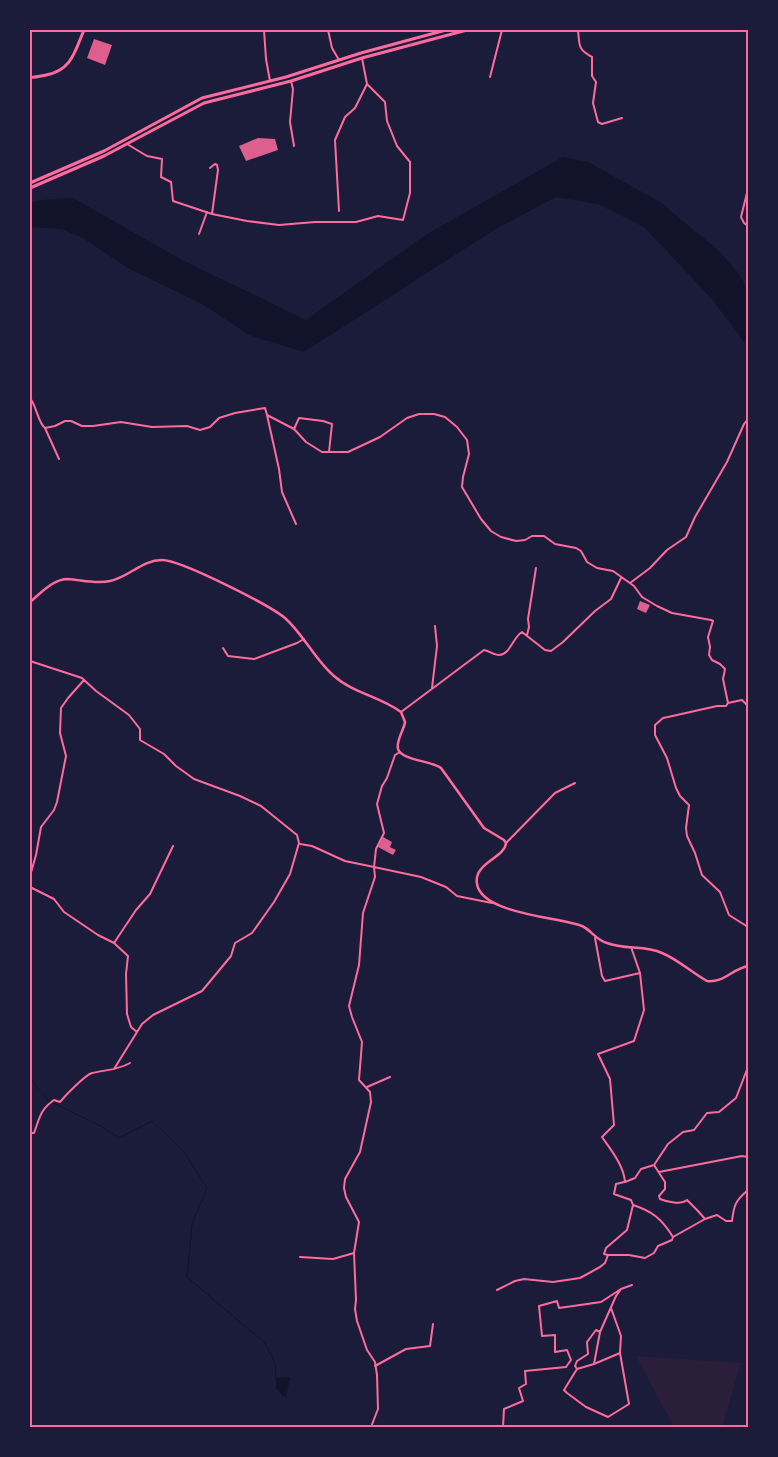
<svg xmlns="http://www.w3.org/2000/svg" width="778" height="1457" font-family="Manrope,sans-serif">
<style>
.green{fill:#2a1e3b}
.water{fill:#12122b}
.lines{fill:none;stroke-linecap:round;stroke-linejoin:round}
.stream{stroke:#12122b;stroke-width:1}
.building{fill:#dd5f8e}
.minor{stroke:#ff6b9d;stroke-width:2}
.secondary{stroke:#ff6b9d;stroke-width:2.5}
.trunk{stroke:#ff6b9d;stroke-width:3}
.neatline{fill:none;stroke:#ff6b9d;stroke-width:2}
</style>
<rect width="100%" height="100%" fill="#1b1b3a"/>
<path class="green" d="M 636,1356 L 741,1363 L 722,1427 L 674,1427 Z"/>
<path class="water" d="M 563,157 L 588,162 L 660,202 L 719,251 L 739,274 L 748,292 L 748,347 L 711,298 L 644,227 L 598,204 L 556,197 L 494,230 L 304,352 L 249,335 L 204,305 L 128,268 L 83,238 L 61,229 L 34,227 L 30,229 L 30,203 L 43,200 L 73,198 L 182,260 L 306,320 L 427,234 Z
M 290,1377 L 286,1398 L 276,1389 L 276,1378 Z"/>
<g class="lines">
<path class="stream" d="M 30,1076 L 36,1087 L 49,1101 L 101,1126 L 119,1138 L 152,1121 L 183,1151 L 207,1188 L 192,1224 L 187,1277 L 265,1343 L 275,1363 L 276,1378"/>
</g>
<path class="building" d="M 94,39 L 112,45 L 105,65 L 87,58 Z
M 258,138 L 275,139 L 278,150 L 246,161 L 239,146 Z
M 640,601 L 650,605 L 646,613 L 637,609 Z
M 383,837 L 392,842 L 390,847 L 396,850 L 393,855 L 378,847 Z"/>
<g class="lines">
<path class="minor" d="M 264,30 L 266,59 L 270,81
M 328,30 L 332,48 L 339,60
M 556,30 L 578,31 C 580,45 577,49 592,57 L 592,76 L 596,82 L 593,103 L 598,122 L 602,124 L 622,118
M 490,77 L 502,30
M 291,81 L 293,89 L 290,122 L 294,146
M 127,144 L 147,156 L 162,159 L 161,177 L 171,182 L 173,201 L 212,214 L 247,221 L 279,225 L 315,222 L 356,222 L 378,216 L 403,220 L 410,193 L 410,162 L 397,146 L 387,121 L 385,102 L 367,84 L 362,58
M 210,168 L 215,164 L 217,165 L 218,170 L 212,214
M 748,179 L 747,193 L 741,217 L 744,223 L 748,226
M 339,211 L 335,140 L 345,117 L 355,108 L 367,84
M 199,234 L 207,212
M 30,398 C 37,407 38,423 45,428 L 55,426 L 65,421 L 71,421 L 82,426 L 93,426 L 121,422 L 152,427 L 187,426 L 200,430 L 210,427 L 219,418 L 235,413 L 265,408 L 267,415 L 294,429 L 306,442 L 322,452 L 348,452 L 363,445 L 380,437 L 407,418 L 419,414 L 434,414 L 445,417 L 457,427 L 467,440 L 469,454 L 463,477 L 462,487 L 481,519 L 491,531 L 501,537 L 516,541 L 525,540 L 532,536 L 544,536 L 555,544 L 576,548 L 581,551 L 587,562 L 597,568 L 613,571 L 634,586 L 642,597 L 657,606 L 672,613 L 711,620 L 713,621 L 708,637 L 710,647 L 709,655 L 712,660 L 720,664 L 725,669 L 723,679 L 728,703 L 742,700 L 748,706
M 267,415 L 279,469 L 282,492 L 296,524
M 45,428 L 59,459
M 294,429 L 299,418 L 323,421 L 332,424 L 329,452
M 630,583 L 650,568 L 667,550 L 686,537 L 695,517 L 727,462 L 744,424 L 748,419
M 527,635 L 529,627 L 528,619 L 536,568
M 223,648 L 228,656 L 254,659 L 297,643 L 304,639
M 30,661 L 82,678 L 96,691 L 129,715 L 140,729 L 140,740 L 164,754 L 176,766 L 194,779 L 240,796 L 261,806 L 297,835 L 299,843 L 290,874 L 274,902 L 252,933 L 235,943 L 231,956 L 202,991 L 153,1015 L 142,1024 L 114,1069
M 432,688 L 437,646 L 435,626
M 728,703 L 726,706 L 717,706 L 668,717 L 663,718 L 655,725 L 655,735 L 667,758 L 676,788 L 680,796 L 689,805 L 686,828 L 687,836 L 695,853 L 702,875 L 720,892 L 729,915 L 748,927
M 401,712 L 484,650 C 489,651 494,655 499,655 C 510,655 513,637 522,632 L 545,650 L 551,651 L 563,642 L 595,611 L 611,599 L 621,578
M 506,843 L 555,793 L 575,783
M 300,844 L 312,846 L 345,861 L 374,867 L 376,849 L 384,833 L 377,804 L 382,786 L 387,778 L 395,755 L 400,752
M 30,876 L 36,855 L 41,827 L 54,810 L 57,802 L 66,756 L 60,733 L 61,708 L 68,698 L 84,680
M 30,887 L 54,899 L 64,912 L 98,935 L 114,943 L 128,956 L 126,974 L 127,1014 L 131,1027 L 137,1032
M 595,938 L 602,976 L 605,981 L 640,973
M 114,943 L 136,910 L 150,894 L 173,846
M 631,947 L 640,973 L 644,1010 L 634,1041 L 598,1054 L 610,1079 L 614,1125 L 602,1137 C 611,1150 624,1166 625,1182 L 635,1178 L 641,1169 L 654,1165 L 665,1182 L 665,1189 L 659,1196 L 660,1199 C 667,1202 681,1205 687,1200 L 698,1211 L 705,1219
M 367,1087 L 390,1077
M 30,1133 L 34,1133 C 40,1117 40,1110 54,1100 L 60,1102 C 65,1096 85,1075 92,1073 C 105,1070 118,1070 130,1063
M 654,1165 L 668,1144 L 683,1132 L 694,1130 L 707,1113 L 719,1112 L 736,1098 L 748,1067
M 659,1172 L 742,1156 L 748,1157
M 624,1182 L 616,1184 L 614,1194 L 631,1200 L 633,1205 C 652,1211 662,1219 673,1237 L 705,1219 L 717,1215 L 726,1221 L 732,1221 C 734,1205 735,1201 748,1190
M 608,1255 L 604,1254 L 606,1248 L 627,1230 L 633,1205
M 300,1257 L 333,1259 L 354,1253
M 497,1290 L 515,1281 L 524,1279 L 553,1282 L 580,1278 L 600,1267 L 605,1263 L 608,1255 L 629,1255 L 645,1258 L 654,1253 L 658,1246 L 672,1240 L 673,1237
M 600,1332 L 596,1330 L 587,1342 L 588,1354 L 577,1361 L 575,1366 L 577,1369 L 564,1390 L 567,1393 L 586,1407 L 608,1417 L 629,1404 L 620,1353
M 594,1364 L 620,1353 L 621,1336 L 611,1308
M 375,1366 L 406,1349 L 430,1346 L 433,1324
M 577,1369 L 594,1364 L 600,1332 L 616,1296 L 621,1289 L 632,1285
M 371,1427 L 378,1409 L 377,1375 L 375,1362 L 367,1350 L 357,1321 L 355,1309 L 356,1300 L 354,1253 L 359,1222 L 346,1197 L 344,1188 L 345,1179 L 360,1152 L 371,1102 L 370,1092 L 359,1080 L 362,1042 L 352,1017 L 349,1006 L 359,965 L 363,913 L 375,877 L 374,867 L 421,877 L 446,887 L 457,896 L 492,903
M 503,1427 L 504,1409 L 523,1401 L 519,1388 L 526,1384 L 525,1371 L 566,1367 L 571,1360 L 567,1350 L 555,1352 L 555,1335 L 542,1336 L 539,1306 L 557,1301 L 559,1308 L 601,1302 L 621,1289"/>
<path class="secondary" d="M 30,602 C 41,593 53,579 68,579 C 82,580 96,584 110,581 C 129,577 142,560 162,560 C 181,560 269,605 285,618 C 304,635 315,660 334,676 C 353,693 381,697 401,712 L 405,722 C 404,730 396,740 398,749 C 401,760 432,761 441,768 L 484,828 L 504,840 L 506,843 C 505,858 473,863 477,884 C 482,914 558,917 582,926 C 591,930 596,940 607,943 C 625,950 645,945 662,953 C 679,960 692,973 707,981 C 724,983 732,969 748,966"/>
<path class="trunk" d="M 30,77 C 35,78 40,76 46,75 C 72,70 75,51 84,30
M 30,183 L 104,151 L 202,98 L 286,77 L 361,53 L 446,30
M 30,188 L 104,156 L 204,103 L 291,81 L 362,58 L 467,30"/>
</g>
<rect width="778" height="1457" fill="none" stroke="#1b1b3a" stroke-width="62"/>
<rect x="31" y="31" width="716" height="1395" class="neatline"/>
</svg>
